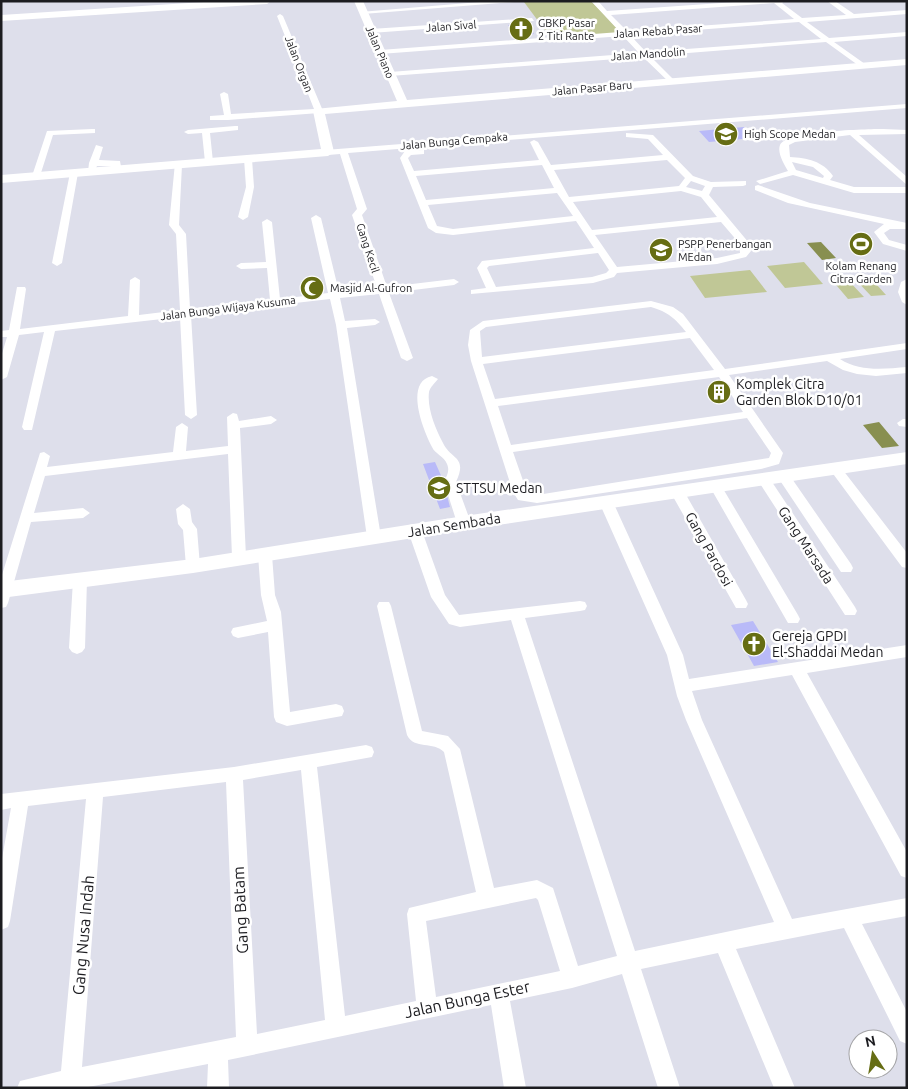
<svg xmlns="http://www.w3.org/2000/svg" width="908" height="1089" font-family="Ubuntu,sans-serif">
<style>
.green{fill:#c0c796}
.water{fill:#888f50}
.building{fill:#b9baf8}
.lines{fill:none;stroke-linecap:round;stroke-linejoin:round}
.street{fill:#fff;fill-rule:evenodd}
.secondary{fill:#fff;fill-rule:evenodd}
.labels{text-anchor:middle;dominant-baseline:central;stroke-width:5;stroke-linejoin:round;paint-order:stroke}
.far-poi-label{font-size:11px;fill:#1c1c20;stroke:#fff;text-anchor:start}
.far-street-label{font-size:11px;fill:#1c1c20;stroke:#fff}
.poi-label{font-size:14px;fill:#1c1c20;stroke:#fff;text-anchor:start}
.street-label{font-size:14px;fill:#1c1c20;stroke:#fff}
.near-street-label{font-size:16px;fill:#1c1c20;stroke:#fff}
</style>
<rect width="100%" height="100%" fill="#dedfeb"/>
<path class="green" d="M 591,1 L 622,33 L 550,37 L 524,2 Z
M 804,262 L 823,284 L 785,288 L 767,266 Z
M 750,270 L 767,292 L 705,298 L 690,276 Z
M 869,276 L 886,295 L 871,296 L 854,278 Z
M 847,279 L 864,297 L 848,299 L 832,280 Z"/>
<path class="water" d="M 821,242 L 836,258 L 822,260 L 807,243 Z
M 879,422 L 899,446 L 882,448 L 863,425 Z"/>
<path class="building" d="M 526,23 L 534,34 L 517,36 L 508,25 Z
M 744,127 L 754,138 L 709,142 L 699,131 Z
M 722,385 L 730,397 L 716,399 L 707,387 Z
M 435,462 L 443,480 L 450,507 L 440,509 L 423,464 Z
M 753,621 L 778,662 L 754,666 L 731,625 Z"/>
<g class="lines">
<path class="street" d="M 492,1 L 527,1 L 363,14 L 360,12 Z
M 591,1 L 598,1 L 607,11 L 750,1 L 785,1 L 782,3 L 802,18 L 846,15 L 827,1 L 835,1 L 854,14 L 907,10 L 907,14 L 807,22 L 829,38 L 907,32 L 907,36 L 834,42 L 865,64 L 866,66 L 862,68 L 826,42 L 650,56 L 674,80 L 675,82 L 671,84 L 643,57 L 390,76 L 386,74 L 390,72 L 639,53 L 623,36 L 380,54 L 376,52 L 380,50 L 620,32 ZM 774,3 L 794,19 L 627,31 L 611,15 ZM 799,22 L 821,39 L 646,52 L 630,35 Z
M 280,14 L 283,16 L 323,111 L 319,113 L 228,120 L 210,120 L 210,116 L 224,115 L 220,94 L 224,92 L 228,94 L 231,114 L 314,109 L 277,16 Z
M 532,18 L 534,21 L 371,33 L 368,31 L 371,29 Z
M 907,104 L 907,108 L 348,153 L 367,209 L 362,215 L 387,287 L 454,279 L 459,282 L 454,285 L 389,293 L 413,358 L 407,361 L 401,358 L 379,294 L 340,298 L 345,321 L 375,319 L 380,322 L 375,325 L 347,328 L 381,537 L 379,540 L 374,542 L 367,537 L 336,325 L 330,299 L 191,315 L 197,415 L 191,419 L 185,415 L 180,317 L 55,331 L 32,430 L 24,430 L 22,427 L 44,332 L 19,335 L 7,377 L 1,380 L 1,357 L 7,337 L 1,337 L 1,331 L 9,330 L 17,287 L 25,287 L 26,289 L 20,329 L 128,316 L 130,280 L 135,277 L 140,280 L 139,315 L 180,310 L 176,234 L 169,225 L 175,163 L 182,165 L 179,225 L 186,234 L 190,309 L 270,300 L 267,268 L 241,269 L 236,266 L 241,263 L 266,262 L 262,222 L 267,219 L 272,222 L 280,299 L 328,293 L 311,218 L 316,215 L 321,218 L 339,292 L 377,288 L 352,215 L 357,209 L 340,154 L 328,155 L 324,152 L 325,150 Z
M 235,126 L 238,126 L 238,130 L 210,133 L 213,162 L 209,165 L 205,162 L 202,133 L 188,134 L 184,132 L 188,130 Z
M 92,129 L 95,129 L 95,133 L 53,135 L 40,176 L 33,178 L 32,176 L 47,131 Z
M 883,129 L 907,130 L 907,134 L 859,135 L 907,177 L 907,185 L 850,135 L 795,142 L 789,145 L 790,157 C 807,158 823,161 833,176 L 830,180 L 854,187 L 907,187 L 907,193 L 854,193 L 793,175 L 760,184 L 756,181 L 788,171 C 784,164 777,153 780,145 C 786,131 867,129 883,129 ZM 792,162 L 813,167 L 824,176 L 823,178 L 796,170 Z
M 626,133 L 653,135 L 693,176 L 711,182 L 746,181 L 746,185 L 743,186 L 713,187 L 709,195 L 749,243 L 751,251 L 746,257 L 717,264 L 617,273 L 614,277 L 593,283 L 471,294 L 471,290 L 486,288 L 477,268 L 482,261 L 594,248 L 576,221 L 453,235 L 436,233 L 428,228 L 400,158 L 405,151 L 424,150 L 424,154 L 411,155 L 408,158 L 414,171 L 539,160 L 530,142 L 534,140 L 538,142 L 551,165 L 663,155 L 648,139 L 626,137 ZM 667,160 L 685,178 L 679,186 L 569,197 L 554,170 ZM 542,165 L 554,188 L 426,200 L 416,176 ZM 691,181 L 705,186 L 702,191 L 686,187 ZM 681,191 L 701,197 L 717,217 L 592,230 L 573,202 ZM 557,193 L 573,216 L 453,229 L 437,226 L 428,205 ZM 721,222 L 739,243 L 740,253 L 717,258 L 617,267 L 595,235 ZM 598,253 L 609,270 L 606,273 L 592,277 L 496,287 L 487,268 L 489,266 Z
M 96,145 L 103,147 L 99,160 L 120,161 L 122,172 L 116,172 L 113,166 L 97,166 L 94,172 L 88,172 L 89,163 Z
M 248,156 L 252,159 L 254,187 L 248,217 L 243,220 L 238,217 L 246,187 L 244,159 Z
M 74,170 L 78,173 L 62,263 L 57,266 L 52,263 L 70,173 Z
M 758,185 L 810,203 L 907,223 L 907,229 L 890,229 L 884,233 L 889,240 L 907,245 L 907,251 L 883,244 L 874,232 L 884,224 L 788,203 L 755,190 L 755,186 Z
M 907,279 L 907,305 L 902,302 L 898,292 L 901,282 Z
M 651,301 L 673,307 L 683,314 L 725,369 L 907,343 L 907,349 L 840,359 C 860,372 884,369 907,367 L 907,373 L 876,376 L 857,374 L 843,370 L 827,361 L 729,375 L 783,453 L 779,464 L 761,469 L 537,503 L 518,500 L 513,492 L 471,361 L 468,345 L 470,330 L 483,321 ZM 651,307 C 668,312 675,318 686,332 L 482,357 L 480,331 L 486,327 ZM 690,338 L 714,370 L 495,399 L 483,364 ZM 719,377 L 743,412 L 511,445 L 498,406 ZM 747,418 L 771,453 L 769,458 L 537,495 L 527,492 L 513,452 Z
M 432,376 L 438,379 C 435,383 430,387 429,392 C 427,408 435,428 443,443 C 451,460 468,456 456,482 L 471,523 L 464,528 L 457,523 L 444,482 C 447,475 450,471 447,464 C 444,456 435,454 432,447 C 423,430 404,382 432,376 Z
M 233,413 L 237,414 L 239,421 L 271,416 L 277,420 L 271,424 L 240,428 L 246,557 L 244,561 L 239,562 L 232,557 L 228,454 L 45,476 L 34,513 L 83,508 L 90,513 L 83,518 L 31,522 L 8,603 L 6,607 L 1,608 L 1,578 L 40,453 L 44,452 L 50,456 L 47,467 L 173,452 L 176,427 L 182,423 L 188,427 L 186,451 L 228,446 L 227,417 Z
M 903,419 L 907,419 L 907,427 L 899,426 L 897,423 Z
M 835,464 L 839,465 L 907,553 L 907,568 L 902,567 L 831,471 L 829,468 L 831,465 Z
M 783,472 L 788,473 L 851,564 L 853,568 L 851,572 L 841,572 L 777,476 Z
M 763,475 L 768,476 L 855,607 L 857,611 L 855,615 L 845,615 L 757,479 Z
M 716,483 L 722,487 L 798,615 L 800,619 L 798,623 L 788,623 L 710,487 Z
M 678,489 L 685,493 L 746,600 L 748,604 L 746,608 L 736,608 L 671,493 Z
M 606,498 L 613,502 L 683,655 L 689,679 L 907,645 L 907,657 L 807,673 L 907,852 L 907,878 L 901,876 L 792,675 L 692,691 L 702,720 L 792,919 L 907,898 L 907,916 L 862,924 L 907,1012 L 907,1044 L 900,1041 L 844,928 L 736,949 L 795,1088 L 774,1088 L 718,953 L 641,969 L 680,1088 L 658,1088 L 622,974 L 572,988 L 510,1001 L 526,1088 L 504,1088 L 491,1005 L 228,1060 L 229,1088 L 207,1088 L 208,1064 L 83,1088 L 17,1088 L 20,1081 L 61,1071 L 86,799 L 28,806 L 10,921 L 8,927 L 1,930 L 1,864 L 11,808 L 1,810 L 1,794 L 234,767 L 366,745 L 372,747 L 374,752 L 372,757 L 317,767 L 345,1016 L 416,1001 L 407,914 L 409,908 L 476,892 L 444,752 C 434,741 414,750 407,735 L 377,606 L 379,602 L 389,602 L 391,606 L 422,731 L 448,736 L 460,749 L 494,888 L 537,880 L 553,888 L 578,966 L 617,956 L 511,620 L 460,627 L 449,624 L 431,597 L 408,531 L 415,526 L 422,531 L 445,595 L 459,615 L 580,601 L 585,602 L 587,606 L 585,610 L 580,611 L 525,618 L 635,951 L 774,922 L 686,720 L 677,696 L 667,655 L 599,502 ZM 301,770 L 325,1020 L 257,1034 L 243,780 ZM 226,782 L 236,1037 L 82,1067 L 103,797 ZM 536,898 L 538,900 L 560,971 L 436,997 L 426,921 Z
M 183,504 L 190,509 L 192,522 L 197,529 L 200,566 L 193,571 L 186,566 L 183,530 L 178,524 L 176,509 Z
M 265,550 L 272,555 L 275,595 L 281,612 L 290,712 L 336,704 L 342,706 L 344,711 L 342,716 L 287,726 L 276,722 L 274,717 L 268,632 L 238,638 L 233,636 L 231,632 L 233,628 L 267,621 L 261,595 L 258,555 Z
M 80,575 L 85,576 L 87,580 L 85,648 L 82,652 L 77,654 L 72,652 L 69,648 L 73,580 L 75,576 Z"/>
<path class="secondary" d="M 220,1 L 271,1 L 267,4 L 1,21 L 1,15 Z
M 354,1 L 363,1 L 407,100 L 907,59 L 907,65 L 325,114 L 334,152 L 328,156 L 1,183 L 1,175 L 321,149 L 313,111 L 315,109 L 397,101 Z
M 907,452 L 907,464 L 464,530 L 193,573 L 1,598 L 1,582 L 193,559 L 464,516 Z"/>
</g>
<defs>
<g id="church-disc" transform="scale(1.25)"><circle r="9.5" fill="#666d14" stroke="#fff"/><path d="M-1.2-6h2.4v3.5h3.3v2.4h-3.3V6h-2.4V-.1h-3.3v-2.4h3.3Z" fill="#fff"/></g>
<g id="school-disc" transform="scale(1.25)"><circle r="9.5" fill="#666d14" stroke="#fff"/><path d="M0-5L7-2L0 1L-7-2ZM-4 1L0 2.5L4 1V4Q0 6-4 4Z" fill="#fff"/></g>
<g id="stadium-disc" transform="scale(1.25)"><circle r="9.5" fill="#666d14" stroke="#fff"/><path d="M0-5a6.5 5 0 1 0 0 10a6.5 5 0 1 0 0-10ZM-3.5-1.8h7v3.6h-7Z" fill="#fff"/></g>
<g id="university-disc" transform="scale(1.25)"><circle r="9.5" fill="#666d14" stroke="#fff"/><path d="M0-5L7-2L0 1L-7-2ZM-4 1L0 2.5L4 1V4Q0 6-4 4Z" fill="#fff"/></g>
<g id="mosque-disc" transform="scale(1.25)"><circle r="9.5" fill="#666d14" stroke="#fff"/><path d="M3.5-4.9A6 6 0 1 0 3.5 4.9A5 5 0 1 1 3.5-4.9Z" fill="#fff"/></g>
<g id="building-disc" transform="scale(1.25)"><circle r="9.5" fill="#666d14" stroke="#fff"/><path d="M-4-6H4V6H1V3H-1V6H-4ZM-2.5-4.3h1.7v1.8h-1.7ZM.8-4.3h1.7v1.8H.8ZM-2.5-1h1.7V.8h-1.7ZM.8-1h1.7V.8H.8Z" fill="#fff"/></g>
</defs>
<g fill-rule="evenodd">
<use href="#church-disc" x="521" y="29"/>
<use href="#school-disc" x="726" y="134"/>
<use href="#stadium-disc" x="861" y="244"/>
<use href="#university-disc" x="661" y="250"/>
<use href="#mosque-disc" x="312" y="288"/>
<use href="#building-disc" x="719" y="392"/>
<use href="#university-disc" x="439" y="488"/>
<use href="#church-disc" x="754" y="644"/>
</g>
<g class="labels">
<g class="far-poi-label">
<text x="538" y="23">GBKP Pasar<tspan x="538" dy="13">2 Titi Rante</tspan></text>
<text x="744" y="134">High Scope Medan</text>
<text x="678" y="244">PSPP Penerbangan<tspan x="678" dy="13">MEdan</tspan></text>
<text x="861" y="266" text-anchor="middle">Kolam Renang<tspan x="861" dy="13">Citra Garden</tspan></text>
<text x="330" y="288">Masjid Al-Gufron</text>
</g>
<g class="far-street-label">
<text transform="translate(451 26) rotate(-4)">Jalan Sival</text>
<text transform="translate(658 31) rotate(-4)">Jalan Rebab Pasar</text>
<text transform="translate(380 52) rotate(67)">Jalan Piano</text>
<text transform="translate(648 54) rotate(-4)">Jalan Mandolin</text>
<text transform="translate(299 64) rotate(69)">Jalan Organ</text>
<text transform="translate(592 88) rotate(-5)">Jalan Pasar Baru</text>
<text transform="translate(454 141) rotate(-5)">Jalan Bunga Cempaka</text>
<text transform="translate(368 248) rotate(72)">Gang Kecil</text>
<text transform="translate(228 308) rotate(-7)">Jalan Bunga Wijaya Kusuma</text>
</g>
<g class="poi-label">
<text x="736" y="384">Komplek Citra<tspan x="736" dy="16">Garden Blok D10/01</tspan></text>
<text x="456" y="488">STTSU Medan</text>
<text x="772" y="636">Gereja GPDI<tspan x="772" dy="16">El-Shaddai Medan</tspan></text>
</g>
<g class="street-label">
<text transform="translate(454 525) rotate(-9)">Jalan Sembada</text>
<text transform="translate(806 545) rotate(57)">Gang Marsada</text>
<text transform="translate(709 549) rotate(61)">Gang Pardosi</text>
</g>
<g class="near-street-label">
<text transform="translate(240 910) rotate(-93)">Gang Batam</text>
<text transform="translate(83 935) rotate(-85)">Gang Nusa Indah</text>
<text transform="translate(467 999) rotate(-12)">Jalan Bunga Ester</text>
</g>
</g>
<rect width="908" height="1089" fill="none" stroke="#1c1c20" stroke-width="5"/>
<g transform="translate(873 1054) rotate(348)"><circle r="24" fill="#ffffff" stroke="#a4a4a6"/>
<path d="M0-4L9 19L0 12L-9 19Z" fill="#666d14"/>
<text y="-8" font-size="14" font-weight="bold" text-anchor="middle" fill="#1c1c20">N</text>
</g>
</svg>
